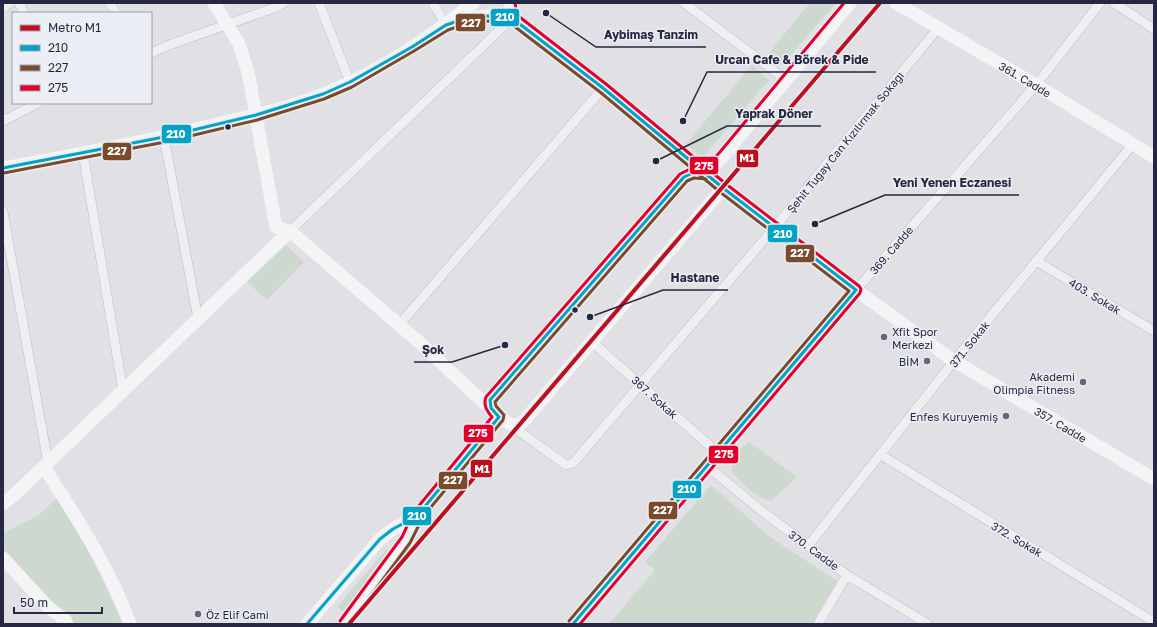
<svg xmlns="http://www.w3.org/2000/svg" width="1157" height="627" font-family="'Golos Text',sans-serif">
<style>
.green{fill:#cdd9cf}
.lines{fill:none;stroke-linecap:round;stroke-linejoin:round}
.street-casing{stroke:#bebec3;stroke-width:10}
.street{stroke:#efeff2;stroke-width:9}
.secondary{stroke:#f4f4f6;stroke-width:13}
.bus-1-casing{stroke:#eceef6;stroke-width:6}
.bus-2-casing{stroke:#eceef6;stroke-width:6}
.bus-3-casing{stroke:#eceef6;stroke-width:6}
.bus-1{stroke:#02a3c7;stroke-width:3}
.bus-2{stroke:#7a4b2a;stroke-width:3}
.bus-3{stroke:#e4002b;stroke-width:3}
.metro-1-casing{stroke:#eceef6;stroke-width:7}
.metro-1{stroke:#bf0e1c;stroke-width:4}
.bus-dot{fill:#252840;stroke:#eceef6;stroke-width:1.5}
.poi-dot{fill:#66687a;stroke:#eceef6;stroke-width:1.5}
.labels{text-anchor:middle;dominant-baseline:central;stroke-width:3;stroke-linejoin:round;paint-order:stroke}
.street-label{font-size:11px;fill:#252840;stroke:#eceef6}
.poi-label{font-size:11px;fill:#252840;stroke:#eceef6;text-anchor:end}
.leader{fill:none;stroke:#252840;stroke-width:1.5}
.callout-dot{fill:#252840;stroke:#eceef6;stroke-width:1.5}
.callout-label{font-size:12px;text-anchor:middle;font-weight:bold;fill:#252840;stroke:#eceef6;stroke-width:3;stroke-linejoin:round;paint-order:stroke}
.line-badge{stroke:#eceef6;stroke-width:1.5}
.badge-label{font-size:11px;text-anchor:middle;font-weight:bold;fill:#fff}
</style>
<rect width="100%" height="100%" fill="#e0e0e5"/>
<path class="green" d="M 810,3 L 836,3 L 782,65 L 768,54 Z
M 752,65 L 769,80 L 702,158 L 686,144 Z
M 286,245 L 304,262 L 267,300 L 247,282 Z
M 749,442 L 797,477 L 771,501 C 756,499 743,483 732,473 C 733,456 736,451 749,442 Z
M 711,485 L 770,537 L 837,581 L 812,624 L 609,624 L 655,570 L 645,562 Z
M 58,497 L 91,555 L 123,624 L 73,624 L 70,616 L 48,599 L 5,553 L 3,547 L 3,533 L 39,515 Z
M 387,548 L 388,551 L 343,611 L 337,607 Z"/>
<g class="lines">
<g class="street-casing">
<path id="street" d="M 19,3 L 24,13
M 110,3 L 116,13
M 319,3 L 350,82
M 433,3 L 446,25
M 684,3 L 786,80
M 1114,3 L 1154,29
M 3,7 L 10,3
M 151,53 L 169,45 L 274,8 L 284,3
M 3,121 L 38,103
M 164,137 L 198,319
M 83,153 L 123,391
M 3,212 L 48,463
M 290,231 L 512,18
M 1036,261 L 1154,331
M 399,325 L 603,88
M 592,342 L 718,453
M 509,424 L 566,465 L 573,463 L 580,455 L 775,227 L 939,27
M 881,455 L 1154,622
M 707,466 L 758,508 L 847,575 L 928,624
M 808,546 L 954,361 L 1133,144
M 573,624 L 856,290 L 1036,85 L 1100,3
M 818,624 L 847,575"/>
</g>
<use href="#street" class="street"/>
<g class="secondary">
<path d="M 214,3 L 239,44 L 248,72 L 276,227 L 290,231 L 419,342 L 499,417 C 506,422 513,428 522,423 L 723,188"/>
<path d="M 510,3 L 512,18"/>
<path id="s1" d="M 896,3 L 1036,85 L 1154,157"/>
<path id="s2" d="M 446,25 L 467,18 L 488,16 L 512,18 L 603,88 L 723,188 L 856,290 L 954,361 L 1154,479"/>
<path d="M 3,168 C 74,155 144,142 213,125 C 250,116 289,108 324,94 C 378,72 428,39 473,3"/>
<path d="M 494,413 L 491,408 L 490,400 L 684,177 L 693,173 L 706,174 L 724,155 L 850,3"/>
<path d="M 44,467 C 76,517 110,568 130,624"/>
<path d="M 3,504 L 14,495 L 290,231"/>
<path d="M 3,558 L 47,606 L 66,621 L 67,624"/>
<path d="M 307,624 L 380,539 L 393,529 L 417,516 L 499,417"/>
<path d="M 344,624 L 406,540 L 415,523 L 417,516"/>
</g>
<g class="bus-1-casing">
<path id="bus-1" d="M 3,168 L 164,137 L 256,115 L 323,94 L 350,82 L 412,47 L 446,25 L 467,18 L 488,16 L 512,18 L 603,88 L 723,188 L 856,290 L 573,624
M 307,624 L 380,539 L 393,529 L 417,516 L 499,417 L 491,408 L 490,400 L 684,177 L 693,173 L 706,174"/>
</g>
<g class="bus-2-casing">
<path id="bus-2" d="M 4,173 L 165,142 L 257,120 L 324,99 L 352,87 L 414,51 L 448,30 L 468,23 L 488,21 L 510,23 L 600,92 L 720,192 L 849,291 L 569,621
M 350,624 L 410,543 L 419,525 L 422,518 L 503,420 L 504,415 L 496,406 L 495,402 L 687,181 L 694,178 L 706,179"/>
</g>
<g class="bus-3-casing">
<path id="bus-3" d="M 515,3 L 517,15 L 606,84 L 726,184 L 859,286 L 861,289 L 860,293 L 580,624
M 340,621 L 402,537 L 413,513 L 492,417 C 487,411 483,405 486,397 L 680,174 L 692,168 L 704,169 L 720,152 L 844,3"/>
</g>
<use href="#bus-1" class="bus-1"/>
<use href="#bus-2" class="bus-2"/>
<use href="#bus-3" class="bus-3"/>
<g class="metro-1-casing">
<path id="metro-1" d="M 349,624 L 880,3"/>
</g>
<use href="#metro-1" class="metro-1"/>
</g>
<g class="bus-dot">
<circle cx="228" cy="127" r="3.5"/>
<circle cx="575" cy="310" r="3.5"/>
</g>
<g class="poi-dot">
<circle cx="884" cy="337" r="4"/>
<circle cx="927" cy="361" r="4"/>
<circle cx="1083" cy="382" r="4"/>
<circle cx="1006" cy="416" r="4"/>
<circle cx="198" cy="614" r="4"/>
</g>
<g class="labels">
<g class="street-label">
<text stroke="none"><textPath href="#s1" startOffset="150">361. Cadde</textPath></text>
<text transform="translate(845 142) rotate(-51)">Şehit Tugay Can Kızılırmak Sokağı</text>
<text transform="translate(891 250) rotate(-49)">369. Cadde</text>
<text transform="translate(1095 296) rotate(31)">403. Sokak</text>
<text transform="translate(969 344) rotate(-51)">371. Sokak</text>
<text transform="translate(655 397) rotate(42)">367. Sokak</text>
<text stroke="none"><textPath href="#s2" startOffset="751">357. Cadde</textPath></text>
<text transform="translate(1017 539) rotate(31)">372. Sokak</text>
<text transform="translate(814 550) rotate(36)">370. Cadde</text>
</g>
<g class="poi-label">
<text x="892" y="331" text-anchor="start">Xfit Spor<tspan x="892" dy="13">Merkezi</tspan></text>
<text x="919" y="361">BİM</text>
<text x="1075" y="376">Akademi<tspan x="1075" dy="13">Olimpia Fitness</tspan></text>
<text x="998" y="416">Enfes Kuruyemiş</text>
<text x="206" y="614" text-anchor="start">Öz Elif Cami</text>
</g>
</g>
<path class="leader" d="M546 13L596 47H706M683 121L707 72H876M656 161L727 126H821M815 224L885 195H1019M590 317L663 290H728M505 345L452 362H414"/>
<g class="callout-dot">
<circle cx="546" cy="13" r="4"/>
<circle cx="683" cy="121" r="4"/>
<circle cx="656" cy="161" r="4"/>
<circle cx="815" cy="224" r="4"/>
<circle cx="590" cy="317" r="4"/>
<circle cx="505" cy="345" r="4"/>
</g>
<g class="callout-label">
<text x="651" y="39">Aybimaş Tanzim</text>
<text x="792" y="64">Urcan Cafe &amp; Börek &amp; Pide</text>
<text x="774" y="118">Yaprak Döner</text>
<text x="952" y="187">Yeni Yenen Eczanesi</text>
<text x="695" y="282">Hastane</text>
<text x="433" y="354">Şok</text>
</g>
<g class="line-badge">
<rect x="490" y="8" width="30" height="19" rx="4" fill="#02a3c7"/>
<rect x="455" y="13" width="31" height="19" rx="4" fill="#7a4b2a"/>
<rect x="161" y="124" width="31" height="20" rx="4" fill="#02a3c7"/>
<rect x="102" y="142" width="30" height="19" rx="4" fill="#7a4b2a"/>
<rect x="736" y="149" width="23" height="19" rx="4" fill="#bf0e1c"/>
<rect x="689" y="156" width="30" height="19" rx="4" fill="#e4002b"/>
<rect x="767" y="224" width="31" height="19" rx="4" fill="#02a3c7"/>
<rect x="785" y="244" width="30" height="19" rx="4" fill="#7a4b2a"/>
<rect x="463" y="424" width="31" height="19" rx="4" fill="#e4002b"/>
<rect x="708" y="445" width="31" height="19" rx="4" fill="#e4002b"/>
<rect x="470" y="459" width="23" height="19" rx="4" fill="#bf0e1c"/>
<rect x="438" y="471" width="30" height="19" rx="4" fill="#7a4b2a"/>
<rect x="672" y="480" width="30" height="19" rx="4" fill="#02a3c7"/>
<rect x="648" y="501" width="30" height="19" rx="4" fill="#7a4b2a"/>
<rect x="402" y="506" width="30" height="20" rx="4" fill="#02a3c7"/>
</g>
<g class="badge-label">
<text x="505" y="21">210</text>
<text x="471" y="27">227</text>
<text x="176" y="138">210</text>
<text x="117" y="155">227</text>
<text x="747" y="162">M1</text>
<text x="704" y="170">275</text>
<text x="783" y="238">210</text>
<text x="800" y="257">227</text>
<text x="478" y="437">275</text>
<text x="724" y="458">275</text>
<text x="482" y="473">M1</text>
<text x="453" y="484">227</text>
<text x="687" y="493">210</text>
<text x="663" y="514">227</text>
<text x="417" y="520">210</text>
</g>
<rect width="1157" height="627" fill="none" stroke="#252840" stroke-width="8"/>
<rect x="12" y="12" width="140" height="92" fill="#eceef6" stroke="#9c9fad"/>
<rect x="20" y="25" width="20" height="6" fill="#bf0e1c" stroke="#9c9fad"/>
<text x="48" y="32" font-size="12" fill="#252840">Metro M1</text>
<rect x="20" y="45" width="20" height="6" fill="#02a3c7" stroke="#9c9fad"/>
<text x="48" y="52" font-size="12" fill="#252840">210</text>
<rect x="20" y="65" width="20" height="6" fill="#7a4b2a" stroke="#9c9fad"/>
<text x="48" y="72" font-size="12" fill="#252840">227</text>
<rect x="20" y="85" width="20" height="6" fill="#e4002b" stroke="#9c9fad"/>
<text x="48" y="92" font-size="12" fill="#252840">275</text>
<path d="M14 607v6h88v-6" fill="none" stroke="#252840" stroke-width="2"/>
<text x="20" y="607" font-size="12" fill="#252840" stroke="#eceef6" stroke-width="3" paint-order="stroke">50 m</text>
</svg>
